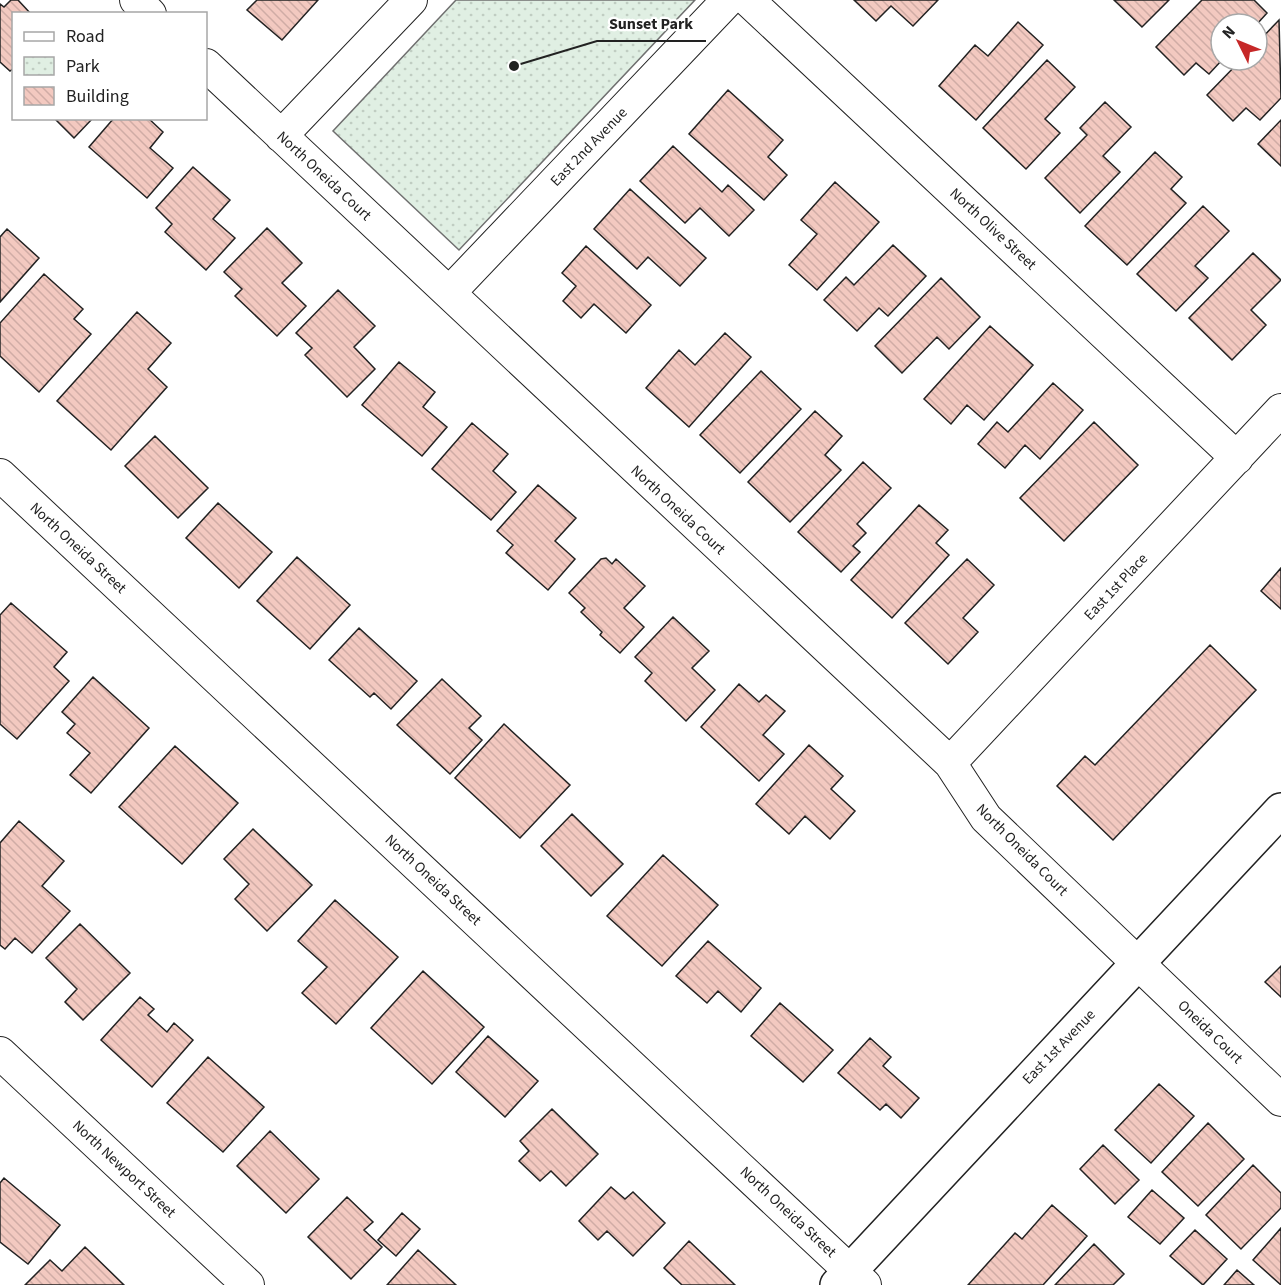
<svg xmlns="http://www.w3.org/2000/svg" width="1281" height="1285" font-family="'Source Sans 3',sans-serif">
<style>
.park{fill:url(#park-dots);stroke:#6f6f6f;stroke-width:1.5}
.building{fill:url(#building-back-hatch);stroke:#222;stroke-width:1.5}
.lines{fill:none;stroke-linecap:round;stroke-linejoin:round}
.minor-casing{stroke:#222;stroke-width:34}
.tertiary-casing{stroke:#222;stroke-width:36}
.minor{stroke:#fff;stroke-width:32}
.tertiary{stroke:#fff;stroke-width:33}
.labels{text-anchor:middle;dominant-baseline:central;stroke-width:4.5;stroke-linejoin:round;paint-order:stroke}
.street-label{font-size:15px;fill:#222;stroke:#fff}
.leader{fill:none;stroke:#222;stroke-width:2}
.callout-dot{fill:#222;stroke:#fff;stroke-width:2}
.callout-label{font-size:16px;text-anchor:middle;font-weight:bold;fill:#222;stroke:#fff;stroke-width:4.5;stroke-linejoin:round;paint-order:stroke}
</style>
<defs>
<pattern id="park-dots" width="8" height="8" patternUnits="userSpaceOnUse" patternTransform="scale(1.5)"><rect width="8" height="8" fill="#e0efe3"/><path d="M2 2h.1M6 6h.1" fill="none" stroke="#c0cdc2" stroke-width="1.8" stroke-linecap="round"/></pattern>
<pattern id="building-back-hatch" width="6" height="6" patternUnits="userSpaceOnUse" patternTransform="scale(1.5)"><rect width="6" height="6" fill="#f3c9c0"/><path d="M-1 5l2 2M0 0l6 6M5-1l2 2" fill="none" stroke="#d0aca5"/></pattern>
</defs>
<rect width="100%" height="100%" fill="#fff"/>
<path class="park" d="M 456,0 L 695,0 L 459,250 L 333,131 Z"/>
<path class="building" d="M 11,0 L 18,0 L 31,14 L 14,14 L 14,68 L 10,71 L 0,62 L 0,4 L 4,7 Z
M 257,0 L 318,0 L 282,40 L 247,10 Z
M 854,0 L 938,0 L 913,26 L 891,6 L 876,21 Z
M 1114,0 L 1169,0 L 1142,27 Z
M 1202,0 L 1254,0 L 1267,13 L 1257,24 L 1221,24 L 1222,60 L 1209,74 L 1196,63 L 1184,75 L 1156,47 Z
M 1279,20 L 1281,98 L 1260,120 L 1246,108 L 1233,121 L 1207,95 L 1241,60 L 1257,60 L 1257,43 Z
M 1018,22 L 1043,45 L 976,120 L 939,86 L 975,45 L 988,56 Z
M 1047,60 L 1075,87 L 1045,119 L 1060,133 L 1026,169 L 983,128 Z
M 728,90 L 783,140 L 768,157 L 787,175 L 764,200 L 689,134 Z
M 1105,102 L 1131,127 L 1103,156 L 1120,172 L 1080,213 L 1045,178 L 1087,135 L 1080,128 Z
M 54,118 L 93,118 L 74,138 Z
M 114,118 L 148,118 L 163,132 L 150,148 L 173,168 L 147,198 L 89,147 Z
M 1281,120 L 1281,166 L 1258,144 Z
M 673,146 L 722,192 L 728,185 L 754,210 L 729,236 L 700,208 L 685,223 L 640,181 Z
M 1155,152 L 1182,177 L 1171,189 L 1186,203 L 1127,265 L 1085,226 Z
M 193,167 L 230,200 L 213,219 L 235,238 L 206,270 L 165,232 L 172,224 L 156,208 Z
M 835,182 L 879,222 L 817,290 L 789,265 L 817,234 L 801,220 Z
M 630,189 L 706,258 L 680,286 L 648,257 L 637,269 L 594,229 Z
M 1203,206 L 1229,231 L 1195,266 L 1208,278 L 1176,311 L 1137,274 Z
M 267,228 L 302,263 L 282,283 L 306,306 L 277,336 L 235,296 L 242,289 L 224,272 Z
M 7,229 L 39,258 L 0,302 L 0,237 Z
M 893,245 L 926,276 L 888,316 L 879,308 L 857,331 L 824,300 L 846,277 L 854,285 Z
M 586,246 L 651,305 L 626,333 L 594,304 L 581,318 L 563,301 L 576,286 L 562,273 Z
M 1253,253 L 1281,280 L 1251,310 L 1266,325 L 1232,360 L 1189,318 Z
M 44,274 L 83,309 L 74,319 L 91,334 L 39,392 L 0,356 L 0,323 Z
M 941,278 L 980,317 L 949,349 L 937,337 L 902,373 L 875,346 Z
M 338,290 L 375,326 L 354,347 L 375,369 L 347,397 L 305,355 L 312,348 L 296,333 Z
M 137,312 L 171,343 L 148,369 L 167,387 L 111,450 L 57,401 Z
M 990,326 L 1033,365 L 984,420 L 967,405 L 951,424 L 924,399 Z
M 725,333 L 751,357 L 689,427 L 646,388 L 679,350 L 695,365 Z
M 399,362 L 435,392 L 423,407 L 447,427 L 422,456 L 362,405 Z
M 761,371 L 801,409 L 740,473 L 700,435 Z
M 1053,383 L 1083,410 L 1040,459 L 1025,445 L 1005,468 L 978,444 L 997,422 L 1008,432 Z
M 815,411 L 842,436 L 825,455 L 841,470 L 790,522 L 748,482 Z
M 1094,422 L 1138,465 L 1064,541 L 1020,498 Z
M 472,423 L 508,454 L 493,471 L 516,492 L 491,520 L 432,469 Z
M 155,436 L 208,488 L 178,518 L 125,466 Z
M 863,462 L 891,488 L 857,524 L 866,533 L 853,546 L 860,552 L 841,572 L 798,532 Z
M 538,485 L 576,518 L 555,541 L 575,559 L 548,590 L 506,553 L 513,545 L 497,531 Z
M 218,503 L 272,552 L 239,588 L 186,538 Z
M 919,505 L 948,530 L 936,543 L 949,555 L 892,618 L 851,580 Z
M 297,557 L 350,605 L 310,649 L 257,601 Z
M 606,558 L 612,564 L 616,559 L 645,586 L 624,608 L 644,627 L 620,653 L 600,635 L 602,632 L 581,612 L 585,608 L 569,593 L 601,559 Z
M 967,559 L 994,585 L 963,618 L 978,632 L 948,664 L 905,623 Z
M 1281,568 L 1281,609 L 1261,591 Z
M 11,603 L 67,652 L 54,667 L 69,681 L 17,739 L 0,724 L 0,615 Z
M 673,617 L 709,651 L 692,668 L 715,690 L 686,721 L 645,681 L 652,673 L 635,657 Z
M 359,628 L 417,681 L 391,709 L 374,693 L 370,697 L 329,660 Z
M 1210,645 L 1256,690 L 1113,840 L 1057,786 L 1085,756 L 1095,765 Z
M 93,677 L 149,728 L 91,793 L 70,775 L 90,753 L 67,733 L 75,724 L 62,712 Z
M 442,679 L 481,716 L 469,728 L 482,740 L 450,774 L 397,725 Z
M 739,684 L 759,702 L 766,695 L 785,711 L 763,735 L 784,754 L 759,781 L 701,727 Z
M 504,724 L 570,785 L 520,838 L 455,778 Z
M 809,745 L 843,776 L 831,789 L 855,811 L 830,839 L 805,816 L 789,834 L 756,804 Z
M 175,746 L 238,803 L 182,864 L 119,807 Z
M 572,814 L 623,864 L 591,896 L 541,846 Z
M 19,821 L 64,861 L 42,886 L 70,911 L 32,953 L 15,938 L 5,949 L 0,945 L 0,843 Z
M 253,829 L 312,885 L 267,931 L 235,899 L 249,884 L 224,859 Z
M 663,855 L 718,905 L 662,966 L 607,916 Z
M 335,900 L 398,957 L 336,1024 L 302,993 L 327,967 L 298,941 Z
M 80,924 L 130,973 L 83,1020 L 65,1002 L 77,989 L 46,958 Z
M 708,941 L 761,988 L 741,1012 L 718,991 L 707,1003 L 676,976 Z
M 1281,966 L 1281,997 L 1265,982 Z
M 423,971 L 484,1027 L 432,1084 L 371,1028 Z
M 140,997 L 154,1009 L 148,1015 L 167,1032 L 174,1023 L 193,1040 L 152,1087 L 101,1040 Z
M 780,1003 L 833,1050 L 803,1082 L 751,1036 Z
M 488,1036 L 538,1081 L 505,1117 L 456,1072 Z
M 870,1038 L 891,1057 L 883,1066 L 919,1098 L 901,1118 L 886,1104 L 880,1110 L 838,1073 Z
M 208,1057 L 264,1107 L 223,1152 L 167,1103 Z
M 1159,1084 L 1194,1116 L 1151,1163 L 1115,1130 Z
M 552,1109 L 598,1154 L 566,1186 L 551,1171 L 540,1181 L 519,1161 L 529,1151 L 520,1141 Z
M 1208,1123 L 1244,1159 L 1198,1206 L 1162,1172 Z
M 270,1131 L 319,1179 L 286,1213 L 237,1166 Z
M 1103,1145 L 1139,1180 L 1115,1204 L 1080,1169 Z
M 1253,1165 L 1281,1193 L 1281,1208 L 1241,1249 L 1206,1215 Z
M 4,1178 L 60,1225 L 28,1264 L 0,1242 L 0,1183 Z
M 611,1187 L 625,1199 L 633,1192 L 665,1223 L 633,1256 L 607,1231 L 598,1240 L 579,1221 Z
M 1152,1190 L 1184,1218 L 1160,1244 L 1128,1217 Z
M 347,1197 L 373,1222 L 364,1230 L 382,1247 L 351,1279 L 308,1237 Z
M 1052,1205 L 1087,1236 L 1043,1285 L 968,1285 L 1015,1233 L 1022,1239 Z
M 402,1213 L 420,1229 L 396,1256 L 378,1240 Z
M 1281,1228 L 1281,1285 L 1253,1260 Z
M 1195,1230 L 1227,1259 L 1203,1285 L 1170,1256 Z
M 689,1241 L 735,1285 L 682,1285 L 664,1268 Z
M 1094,1244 L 1124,1274 L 1113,1285 L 1055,1285 Z
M 85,1247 L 124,1285 L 25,1285 L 50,1260 L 62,1271 Z
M 418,1250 L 456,1285 L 387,1285 Z
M 1237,1270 L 1254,1285 L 1224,1285 Z"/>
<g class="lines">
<g class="minor-casing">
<path id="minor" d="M 136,0 L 150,14
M 748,0 L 1237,458
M 206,65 L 950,763 L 986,818 L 1281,1100
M 281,136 L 411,0
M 449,293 L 728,0
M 0,475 L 865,1285
M 950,763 L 1281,410
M 0,1053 L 248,1285"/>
</g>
<g class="tertiary-casing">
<path id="tertiary" d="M 837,1285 L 1281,810"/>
</g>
<use href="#minor" class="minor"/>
<use href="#tertiary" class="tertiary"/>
</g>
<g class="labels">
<g class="street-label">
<text transform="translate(589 147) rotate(-46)">East 2nd Avenue</text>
<text transform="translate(324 176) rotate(43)">North Oneida Court</text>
<text transform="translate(993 229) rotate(43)">North Olive Street</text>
<text transform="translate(678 510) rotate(43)">North Oneida Court</text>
<text transform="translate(78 548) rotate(43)">North Oneida Street</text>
<text transform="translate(1116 587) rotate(-47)">East 1st Place</text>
<text transform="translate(1022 850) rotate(45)">North Oneida Court</text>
<text transform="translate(433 880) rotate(43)">North Oneida Street</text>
<text transform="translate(1210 1032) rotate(44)">Oneida Court</text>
<text transform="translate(1059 1047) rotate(-46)">East 1st Avenue</text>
<text transform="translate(124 1169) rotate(43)">North Newport Street</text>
<text transform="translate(788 1212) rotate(43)">North Oneida Street</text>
</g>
</g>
<path class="leader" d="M514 66L597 41H706"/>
<circle class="callout-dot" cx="514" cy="66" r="6"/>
<g class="callout-label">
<text x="651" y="29">Sunset Park</text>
</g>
<rect x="12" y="12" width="195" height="108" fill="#ffffff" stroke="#a7a7a7" stroke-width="1.5"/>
<rect x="24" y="32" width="30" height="9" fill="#ffffff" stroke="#a7a7a7" stroke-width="1.5"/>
<text x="66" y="42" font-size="18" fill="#222222">Road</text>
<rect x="24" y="57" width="30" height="18" fill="url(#park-dots)" stroke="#a7a7a7" stroke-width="1.5"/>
<text x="66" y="72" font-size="18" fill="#222222">Park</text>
<rect x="24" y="87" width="30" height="18" fill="url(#building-back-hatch)" stroke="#a7a7a7" stroke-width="1.5"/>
<text x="66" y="102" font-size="18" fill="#222222">Building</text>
<g transform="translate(1239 42) rotate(313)"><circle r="28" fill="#ffffff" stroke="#a7a7a7" stroke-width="1.5"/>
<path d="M0-4.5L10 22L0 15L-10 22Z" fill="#c62828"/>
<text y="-9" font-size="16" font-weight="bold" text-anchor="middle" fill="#222222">N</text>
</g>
</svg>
